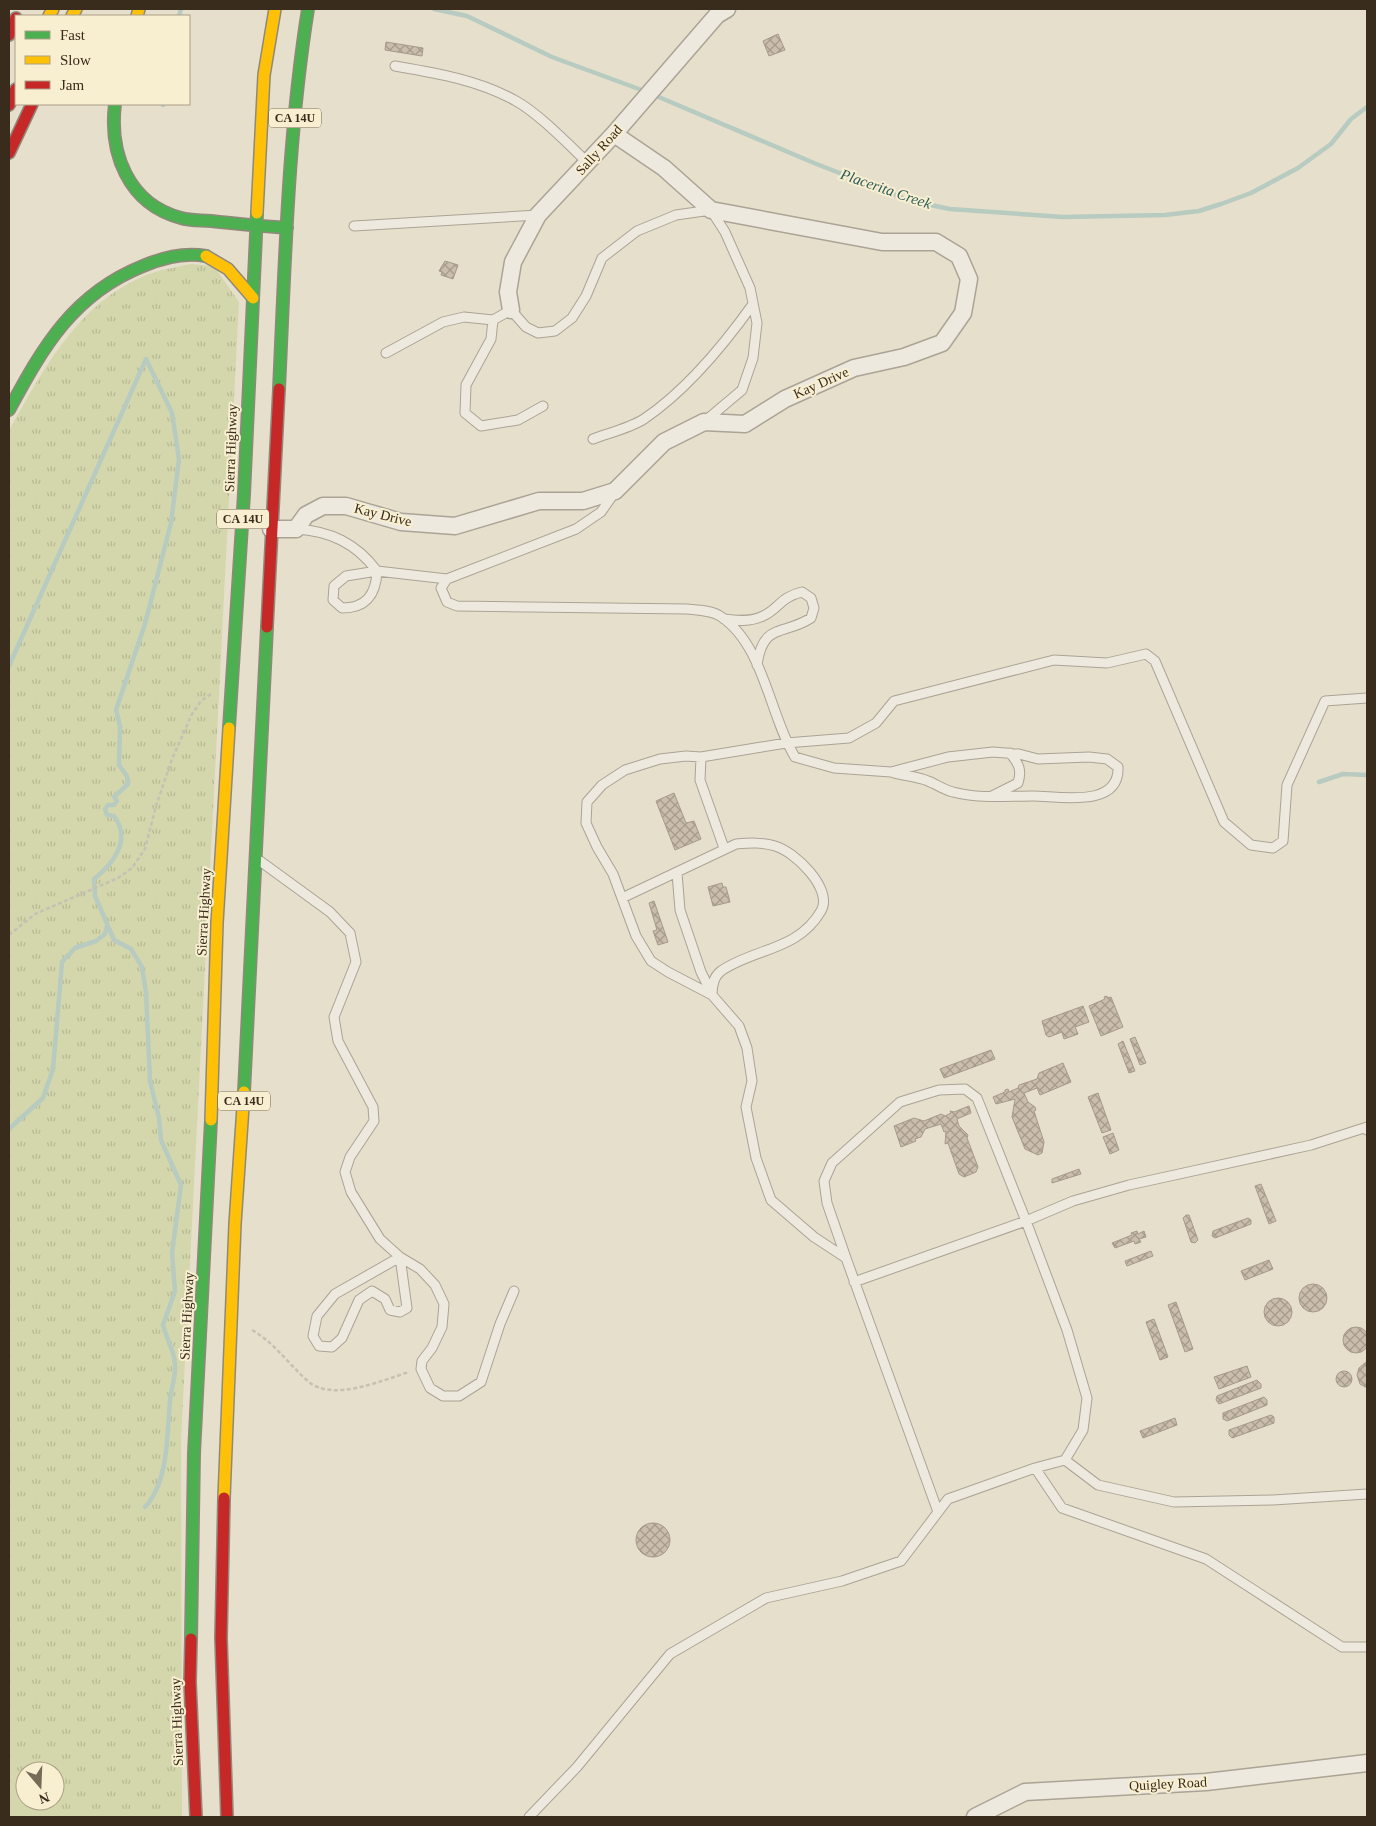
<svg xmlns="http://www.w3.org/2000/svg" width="1376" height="1826" font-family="'Times New Roman',serif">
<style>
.grass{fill:url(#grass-tufts);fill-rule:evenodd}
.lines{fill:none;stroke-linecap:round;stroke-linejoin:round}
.stream{stroke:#b7cbc0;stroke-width:4.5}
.building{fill:url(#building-cross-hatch);stroke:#a69a8a}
.lane-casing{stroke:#aba395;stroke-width:11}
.street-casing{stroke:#aba395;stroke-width:19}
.fast-casing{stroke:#90897b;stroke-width:14}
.slow-casing{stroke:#90897b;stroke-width:14}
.jam-casing{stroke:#90897b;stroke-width:14}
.path{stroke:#c6c0b5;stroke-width:2.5;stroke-dasharray:4 2.5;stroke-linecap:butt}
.lane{stroke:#ede9de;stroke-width:9}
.street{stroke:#ede9de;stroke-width:16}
.fast{stroke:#4caf50;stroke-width:11}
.slow{stroke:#ffc107;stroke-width:11}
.jam{stroke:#c62828;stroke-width:11}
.labels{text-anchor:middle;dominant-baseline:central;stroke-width:4;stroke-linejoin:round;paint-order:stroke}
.shield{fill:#f8eed0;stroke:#736652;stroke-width:1}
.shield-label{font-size:12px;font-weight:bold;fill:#3a2c1c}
.street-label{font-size:14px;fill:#3a2c1c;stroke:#f8eed0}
.water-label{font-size:15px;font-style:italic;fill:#2a5b5a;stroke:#f8eed0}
</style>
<defs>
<pattern id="grass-tufts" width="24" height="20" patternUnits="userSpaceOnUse" patternTransform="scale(1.25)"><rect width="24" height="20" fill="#d4d7ac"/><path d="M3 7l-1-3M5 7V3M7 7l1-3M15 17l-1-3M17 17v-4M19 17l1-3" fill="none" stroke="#b7b993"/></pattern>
<pattern id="building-cross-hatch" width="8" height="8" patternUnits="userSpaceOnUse" patternTransform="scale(1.25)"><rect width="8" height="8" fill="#cabdac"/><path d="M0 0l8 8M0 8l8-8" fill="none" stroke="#a59a8b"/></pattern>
</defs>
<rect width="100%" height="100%" fill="#e6dfcb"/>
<path class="grass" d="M 190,264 L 214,266 L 239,302 L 181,1439 L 182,1817 L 9,1817 L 9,431 C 44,368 80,299 152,273 C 164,269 178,267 190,264 ZM 25,1771 L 55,1771 L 55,1801 L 25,1801 Z"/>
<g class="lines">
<path class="stream" d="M 434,9 L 467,16 L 552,57 L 647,92
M 179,16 L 181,9
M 654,95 L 814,163 L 911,201 L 950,209 L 1063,217 L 1165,215 L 1199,211 L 1221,204 L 1251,193 L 1298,168 L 1331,144 L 1351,119 L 1367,107
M 163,105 L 163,104
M 9,666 L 146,359
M 1319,782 L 1343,774 L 1367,775
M 9,1129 L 43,1098 L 53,1069 L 62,962 L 75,948 L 96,941 L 105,934 L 107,926
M 145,1507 C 169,1482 167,1433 170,1400 C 171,1390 175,1379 175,1369 C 176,1354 167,1340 163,1325 L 175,1291 L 172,1253 L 181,1185 L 161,1140 L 159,1118 L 150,1081 L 146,992 L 142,967 L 131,949 L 114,940 L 95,896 L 94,879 C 113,864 132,840 114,816 L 107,815 L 105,809 L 108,805 L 114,805 L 117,801 L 114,797 L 128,784 L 127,776 L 119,765 L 120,726 L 116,710 L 145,624 L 171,523 L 179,459 L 172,413 L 146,359"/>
</g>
<path class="building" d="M 778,34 L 785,50 L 769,56 L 763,41 Z
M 386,42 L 423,48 L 422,56 L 385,50 Z
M 445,261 L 458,265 L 453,279 L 441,275 L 442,272 L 439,271 Z
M 674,793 L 686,823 L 694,821 L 701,839 L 675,850 L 656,801 Z
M 722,883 L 723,887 L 726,887 L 730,902 L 713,906 L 708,887 Z
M 654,901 L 668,942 L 658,945 L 653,931 L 657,930 L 649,903 Z
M 1107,996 L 1107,998 L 1111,997 L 1123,1027 L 1101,1036 L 1089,1006 L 1105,999 L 1104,997 Z
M 1083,1006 L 1089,1022 L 1075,1027 L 1078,1034 L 1064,1039 L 1062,1032 L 1049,1037 L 1046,1035 L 1042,1021 Z
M 1135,1037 L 1146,1063 L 1140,1065 L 1130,1039 Z
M 1123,1041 L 1135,1071 L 1129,1073 L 1118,1044 Z
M 991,1050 L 995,1059 L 944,1078 L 940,1069 Z
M 1063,1063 L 1071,1082 L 1040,1095 L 1037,1088 L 1024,1093 L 1028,1102 L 1035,1107 L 1036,1110 L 1034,1111 L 1044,1142 L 1042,1153 L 1038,1155 L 1025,1149 L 1012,1117 L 1015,1099 L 996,1104 L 993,1097 L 1005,1092 L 1005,1090 L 1008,1089 L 1009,1092 L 1018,1088 L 1019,1085 L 1037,1079 L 1039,1073 Z
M 1098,1093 L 1111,1130 L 1102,1133 L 1088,1097 Z
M 969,1106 L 971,1113 L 957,1119 L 959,1126 L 968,1135 L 967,1138 L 978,1167 L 976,1172 L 964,1177 L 959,1174 L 948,1143 L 945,1144 L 946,1131 L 944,1132 L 941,1124 L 925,1129 L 921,1137 L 915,1139 L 916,1141 L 901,1147 L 894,1126 L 914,1118 L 924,1121 L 941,1114 L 945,1116 L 951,1113 L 950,1111 L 954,1112 Z
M 1113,1133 L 1119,1150 L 1110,1154 L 1103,1137 Z
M 1079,1169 L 1081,1174 L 1052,1183 L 1052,1179 Z
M 1261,1184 L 1276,1221 L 1269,1224 L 1255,1186 Z
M 1186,1215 L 1189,1215 L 1198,1240 L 1195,1243 L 1191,1242 L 1183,1218 Z
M 1248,1218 L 1251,1220 L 1251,1224 L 1215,1238 L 1212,1236 L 1213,1231 Z
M 1137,1231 L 1138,1234 L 1144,1231 L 1146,1237 L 1139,1239 L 1141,1242 L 1135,1244 L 1134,1241 L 1115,1248 L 1112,1243 L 1132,1235 L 1131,1233 Z
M 1151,1251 L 1153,1256 L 1127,1266 L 1125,1261 Z
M 1269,1260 L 1273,1269 L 1245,1280 L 1241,1271 Z
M1299 1298a14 14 0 1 1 28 0a14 14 0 1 1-28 0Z
M1264 1312a14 14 0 1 1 28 0a14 14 0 1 1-28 0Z
M 1176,1302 L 1193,1349 L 1185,1352 L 1168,1305 Z
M 1154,1319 L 1168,1357 L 1160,1360 L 1146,1322 Z
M1343 1340a13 13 0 1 1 26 0a13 13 0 1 1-26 0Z
M 1366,1362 L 1367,1362 L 1367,1388 L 1360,1384 L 1357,1375 L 1359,1368 Z
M 1247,1366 L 1251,1377 L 1219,1389 L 1214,1377 Z
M1336 1379a8 8 0 1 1 16 0a8 8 0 1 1-16 0Z
M 1257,1380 L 1261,1384 L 1261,1388 L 1219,1404 L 1216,1400 L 1217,1396 Z
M 1264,1397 L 1267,1400 L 1267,1405 L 1227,1421 L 1223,1419 L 1223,1413 Z
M 1271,1415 L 1274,1417 L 1274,1423 L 1232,1438 L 1229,1435 L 1229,1430 Z
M 1175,1418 L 1177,1425 L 1143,1438 L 1140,1431 Z
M636 1540a17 17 0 1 1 34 0a17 17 0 1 1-34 0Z"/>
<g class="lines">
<g class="lane-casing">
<path id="lane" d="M 395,66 C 436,73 479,80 516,101 C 538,113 569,145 588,163
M 354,226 L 538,215
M 386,353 L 443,322 L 464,317 L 493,320
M 543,406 L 518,420 L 481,426 L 465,413 L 466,385 L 491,339 L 493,320 L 511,310 L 526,327 L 538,333 L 555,331 L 572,318 L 586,296 L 602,258 L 637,231 L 676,215 L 711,210 L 725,232 L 750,288 L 757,323 L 753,358 L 742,390 L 704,422
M 593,439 C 609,433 630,428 644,419 C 687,390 723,346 753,304
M 615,492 L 601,512 L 576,529 L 447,579 L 441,588 L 447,602 L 457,606 L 687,609 C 697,610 711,610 720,616 C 764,644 770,717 795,757 L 834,768 L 891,772 L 948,757 L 993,752 L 1019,754 L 1038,759 L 1089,757 L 1107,759 L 1118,767 C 1120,809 1058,796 1033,796 C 1005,796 980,799 953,792 C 944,790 936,784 928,781 C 917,776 903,776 891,772
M 296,529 C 330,531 356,543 377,571 C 376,595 366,608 342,608 L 333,600 L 334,586 L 346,576 L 377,571 L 447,579
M 724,619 C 737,621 750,622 763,616 C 779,609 780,597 802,592 L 811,598 L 814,608 L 811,618 C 783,636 763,622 757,665
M 701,757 L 700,780 L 724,848
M 992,796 L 1018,783 C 1022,770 1019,764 1010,753
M 260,861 L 330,912 L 350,933 L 356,962 L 334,1017 L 338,1041 L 373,1107 L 374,1121 L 350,1157 L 345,1172 L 351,1192 L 380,1239 L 400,1257 L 420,1269 L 435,1285 L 444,1304 L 442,1327 L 432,1348 L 422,1361 L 421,1369 L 430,1388 L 443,1396 L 459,1396 L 481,1382 L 500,1324 L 514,1291
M 677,873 L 680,910 L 701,972 L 711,992
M 622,898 L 736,844 C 749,843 762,842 775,846 C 794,851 834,889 821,911 C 798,951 754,948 721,971 C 713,977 712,986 712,995
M 400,1257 L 407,1308 L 400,1312 L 390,1310 L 385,1299 L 372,1291 L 359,1300 L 342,1338 L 332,1347 L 319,1346 L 313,1336 L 317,1316 L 335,1294 Z
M 846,1258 L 827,1203 L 824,1181 L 832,1163 L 900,1102 L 939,1090 L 965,1089 L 977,1098 L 1026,1221 L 1073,1201 L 1129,1185 L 1311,1145 L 1367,1127 L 1367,1130
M 854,1282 L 1026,1221 L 1067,1330 L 1087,1398 L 1083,1430 L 1065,1460
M 1367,1494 L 1273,1500 L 1174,1502 L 1098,1485 L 1065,1460 L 1035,1468 L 1062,1508 L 1206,1559 L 1342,1647 L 1367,1647
M 938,1512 L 846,1258 L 814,1237 L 771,1200 L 756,1158 L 746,1107 L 752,1081 L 747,1048 L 739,1026 L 712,995 L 668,972 L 651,961 L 636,936 L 613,874 L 597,847 L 586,823 L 587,802 L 602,785 L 625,770 L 660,759 L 686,756 L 701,757 L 786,743 L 849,738 L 876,723 L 894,701 L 1054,660 L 1107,663 L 1146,654 L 1155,661 L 1224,822 L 1251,845 L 1273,848 L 1283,841 L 1287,785 L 1325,701 L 1367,698
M 529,1817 L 577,1767 L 670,1654 L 766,1598 L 842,1581 L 901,1561 L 948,1499 L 1035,1468"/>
</g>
<g class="street-casing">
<path id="street" d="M 511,310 L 508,292 L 513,262 L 538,215 L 614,134 L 717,15 L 727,9
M 271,529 L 296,529 L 306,515 L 323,506 L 346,506 L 401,522 L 455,526 L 539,501 L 583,501 L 615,491 L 664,442 L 704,422 L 745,424 L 785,399 L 854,368 L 904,357 L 942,343 L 963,313 L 969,279 L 959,256 L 936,242 L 882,242 L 711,210 L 664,168 L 614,134
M 975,1817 L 1025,1792 L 1206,1782 L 1367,1763"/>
</g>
<g class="fast-casing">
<path id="fast" d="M 115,104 C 109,153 128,204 181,218 C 190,221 201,220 211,221 C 236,224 262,226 287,228
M 279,389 C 285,262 288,134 308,9
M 9,410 C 43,347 73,294 143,266 C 164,257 184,252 206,256
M 229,728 L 244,494 L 257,213
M 244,1092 L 267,627
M 191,1639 L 194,1453 L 211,1120"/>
</g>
<g class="slow-casing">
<path id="slow" d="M 49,16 L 53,9
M 72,16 L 76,9
M 137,16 L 139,9
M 257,213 L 264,75 L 275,9
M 206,256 L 228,269 L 253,298
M 211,1120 L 217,923 L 229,728
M 224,1498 L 235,1224 L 244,1092"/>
</g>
<g class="jam-casing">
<path id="jam" d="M 9,35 L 16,18
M 9,105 L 16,89
M 9,153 L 32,104
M 267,627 L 279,389
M 224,1498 L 221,1638 L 227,1817
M 191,1639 L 190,1682 L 196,1817"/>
</g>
<path class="path" d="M 9,935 L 35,914 L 118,878 L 132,868 L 145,849 L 156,806 L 172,759 L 192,714 L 201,701 L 211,694
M 252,1330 C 275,1343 289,1365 309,1382 C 333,1402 383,1380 409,1372"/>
<use href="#lane" class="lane"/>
<use href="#street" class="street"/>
<use href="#fast" class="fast"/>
<use href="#slow" class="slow"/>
<use href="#jam" class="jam"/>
</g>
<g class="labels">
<g class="shield">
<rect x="269" y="108.5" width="52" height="19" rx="4"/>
<rect x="217" y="509.5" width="52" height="19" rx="4"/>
<rect x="218" y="1091.5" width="52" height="19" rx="4"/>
</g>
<g class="shield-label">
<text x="295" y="118">CA 14U</text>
<text x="243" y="519">CA 14U</text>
<text x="244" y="1101">CA 14U</text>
</g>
<g class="street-label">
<text transform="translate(599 150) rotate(-48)">Sally Road</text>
<text transform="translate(821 383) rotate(-24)">Kay Drive</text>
<text transform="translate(231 448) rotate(-88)">Sierra Highway</text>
<text transform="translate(383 515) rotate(14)">Kay Drive</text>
<text transform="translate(204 912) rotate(-87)">Sierra Highway</text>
<text transform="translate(187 1316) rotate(-87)">Sierra Highway</text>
<text transform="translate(177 1722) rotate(-92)">Sierra Highway</text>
<text transform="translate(1168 1784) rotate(-3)">Quigley Road</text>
</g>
<g class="water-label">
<text transform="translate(886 189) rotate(19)">Placerita Creek</text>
</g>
</g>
<rect width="1376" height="1826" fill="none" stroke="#3a2c1c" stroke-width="20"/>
<rect x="15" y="15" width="175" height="90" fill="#f8eed0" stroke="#aca088"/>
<rect x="25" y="31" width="25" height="8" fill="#4caf50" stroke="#aca088"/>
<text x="60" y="40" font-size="15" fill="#3a2c1c">Fast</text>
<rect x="25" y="56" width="25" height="8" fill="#ffc107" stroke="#aca088"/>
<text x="60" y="65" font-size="15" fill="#3a2c1c">Slow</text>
<rect x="25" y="81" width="25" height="8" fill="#c62828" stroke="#aca088"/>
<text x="60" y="90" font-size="15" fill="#3a2c1c">Jam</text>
<g transform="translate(40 1786) rotate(161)"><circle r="24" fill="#f8eed0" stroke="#aca088"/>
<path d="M0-4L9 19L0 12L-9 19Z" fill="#766b59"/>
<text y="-8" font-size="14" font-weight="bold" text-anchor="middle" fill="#3a2c1c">N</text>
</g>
</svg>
